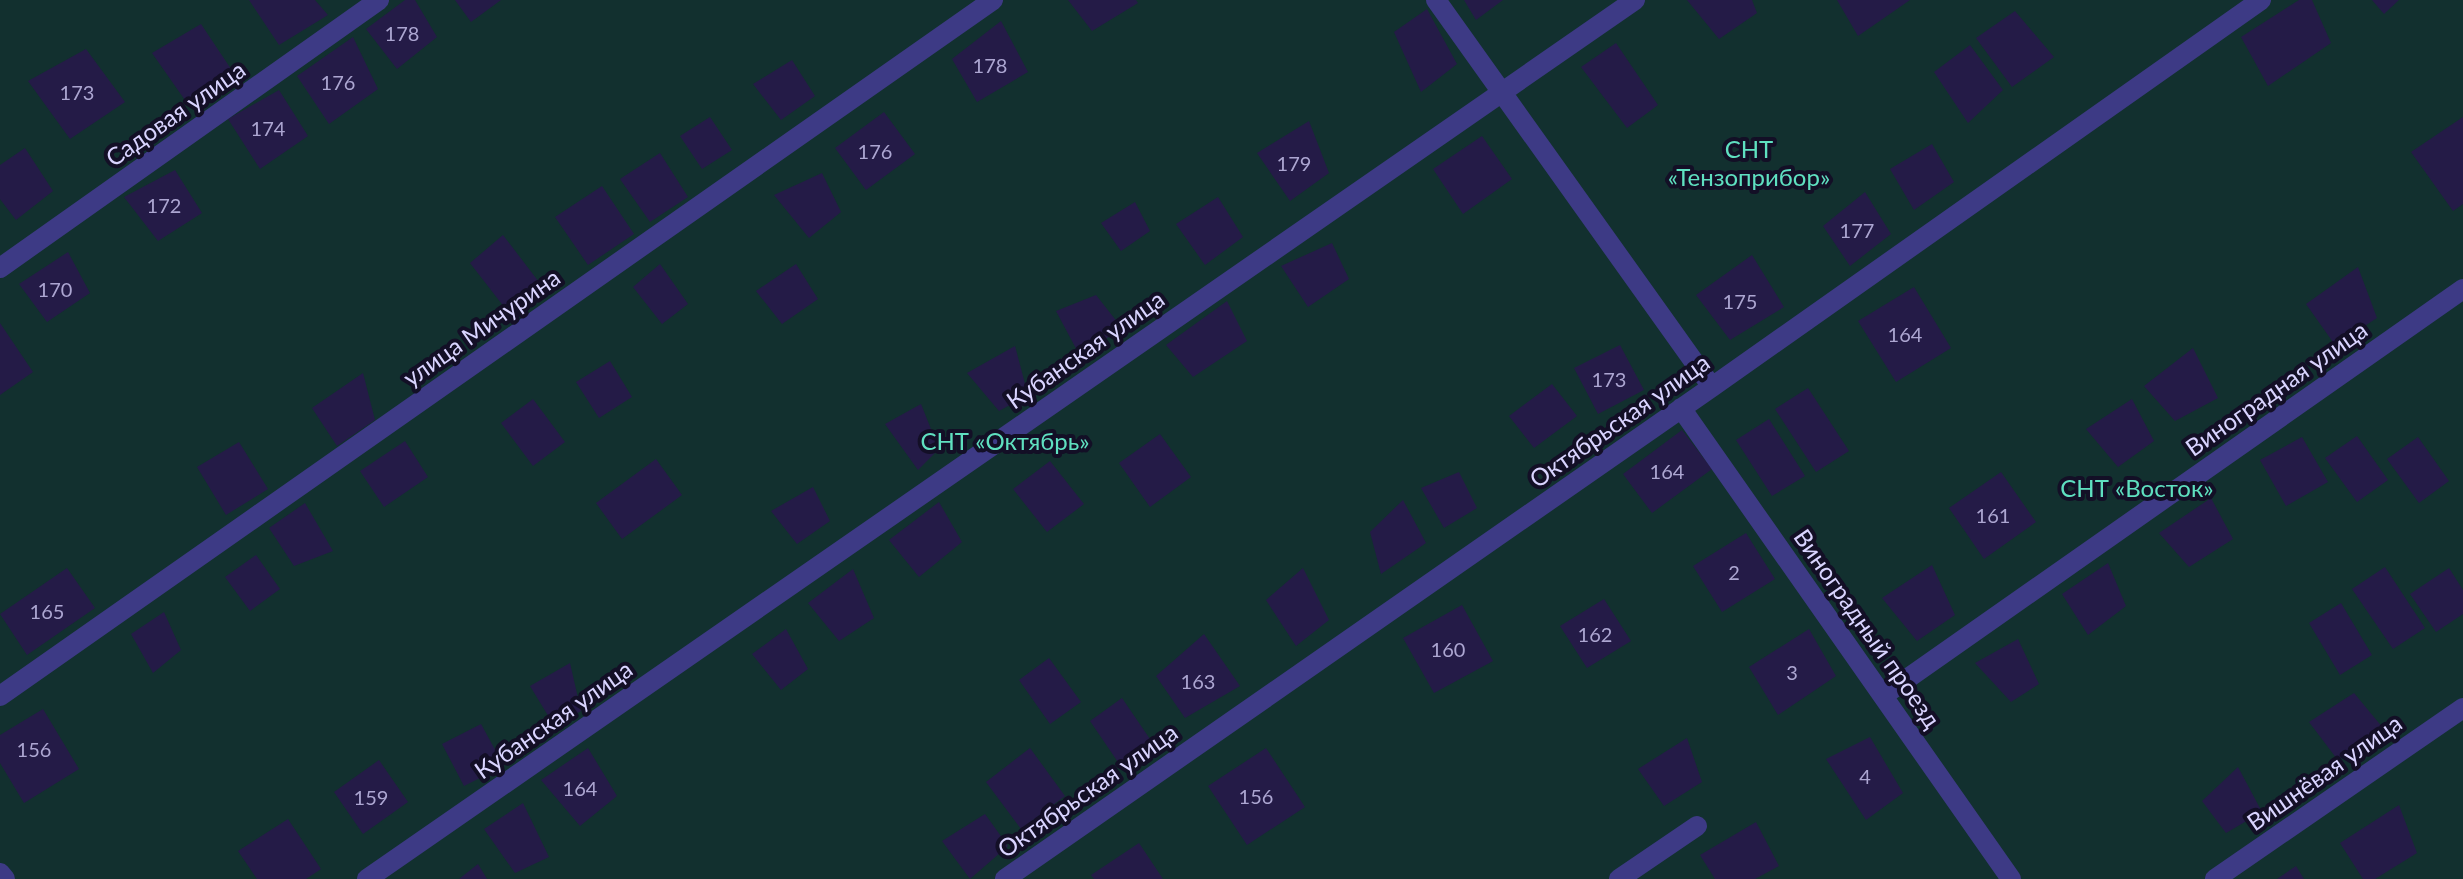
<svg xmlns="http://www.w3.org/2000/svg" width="2463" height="879" font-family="Lato,sans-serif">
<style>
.green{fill:#12302f}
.building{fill:#241b47}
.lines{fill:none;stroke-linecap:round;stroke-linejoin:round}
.minor{stroke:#3d3a85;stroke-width:20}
.labels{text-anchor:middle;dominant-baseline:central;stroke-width:8;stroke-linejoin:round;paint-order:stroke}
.number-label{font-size:20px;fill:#aca6d1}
.street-label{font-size:24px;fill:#d9d4ff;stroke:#130f26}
.park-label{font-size:24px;fill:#5fe0c0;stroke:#130f26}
</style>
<rect width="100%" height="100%" fill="#130f26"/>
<path class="green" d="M 0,0 L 2463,0 L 2463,879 L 0,879 Z"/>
<path class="building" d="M 249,0 L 315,0 L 328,15 L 279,45 Z
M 405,0 L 415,0 L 437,37 L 397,69 L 366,29 Z
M 455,0 L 501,0 L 471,22 Z
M 1068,0 L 1136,0 L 1138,3 L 1092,31 Z
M 1464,0 L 1503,0 L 1476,20 Z
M 1687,0 L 1752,0 L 1757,13 L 1719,39 Z
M 1837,0 L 1910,0 L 1858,36 Z
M 2299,0 L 2312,0 L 2331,43 L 2268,86 L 2241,37 Z
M 2372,0 L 2399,0 L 2384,14 Z
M 1427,9 L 1457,64 L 1421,92 L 1394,32 Z
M 2015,11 L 2054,57 L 2012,87 L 1976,38 Z
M 1001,21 L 1028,72 L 977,102 L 952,59 Z
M 201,24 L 233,72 L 187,103 L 152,53 Z
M 353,37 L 378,89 L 329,124 L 297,76 Z
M 1616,43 L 1658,105 L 1627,128 L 1581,67 Z
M 1970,45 L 2003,90 L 1968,123 L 1934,72 Z
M 86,49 L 125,102 L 70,139 L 28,81 Z
M 792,60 L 815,96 L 781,120 L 753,84 Z
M 279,90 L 308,136 L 260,169 L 228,119 Z
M 884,112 L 915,154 L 866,190 L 835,148 Z
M 710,117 L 732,150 L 702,169 L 680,136 Z
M 2463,117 L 2463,204 L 2453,211 L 2411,152 Z
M 1309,121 L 1329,173 L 1290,201 L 1257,153 Z
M 1482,136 L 1512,179 L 1463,214 L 1433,169 Z
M 1932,144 L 1954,182 L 1914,210 L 1890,169 Z
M 25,148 L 53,191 L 16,220 L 0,199 L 0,165 Z
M 660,153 L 688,197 L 650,222 L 620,179 Z
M 175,170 L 202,213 L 158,241 L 124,197 Z
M 822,173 L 841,212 L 809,238 L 774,195 Z
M 602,186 L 634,234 L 588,265 L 555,217 Z
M 1865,192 L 1891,234 L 1850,266 L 1823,226 Z
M 1218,197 L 1243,237 L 1205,265 L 1176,224 Z
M 1135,202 L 1150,231 L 1121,251 L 1101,223 Z
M 503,235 L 542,286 L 508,312 L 470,263 Z
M 1332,243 L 1349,279 L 1308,307 L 1281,266 Z
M 68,252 L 90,293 L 47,322 L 19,284 Z
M 1752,255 L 1784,307 L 1730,340 L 1696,295 Z
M 660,264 L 688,304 L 662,324 L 633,287 Z
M 796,264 L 818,299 L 782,324 L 756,291 Z
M 2358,267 L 2377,318 L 2335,345 L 2306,304 Z
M 1914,287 L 1951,348 L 1896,382 L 1858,321 Z
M 1096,295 L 1122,328 L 1080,356 L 1056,311 Z
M 1227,301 L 1247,341 L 1193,377 L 1166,345 Z
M 0,323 L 33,372 L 0,395 Z
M 1620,345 L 1644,390 L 1598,414 L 1574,368 Z
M 1015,346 L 1028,395 L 999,411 L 967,373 Z
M 2193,348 L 2218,398 L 2175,421 L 2144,386 Z
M 610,361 L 632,397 L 599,418 L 576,382 Z
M 363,373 L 375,420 L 337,446 L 312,408 Z
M 1552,384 L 1577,416 L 1534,448 L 1509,416 Z
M 1808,388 L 1849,451 L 1816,472 L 1775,409 Z
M 533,399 L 565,442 L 533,466 L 501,423 Z
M 2132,399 L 2154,441 L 2118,467 L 2086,429 Z
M 921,404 L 939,449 L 918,470 L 885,424 Z
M 1769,419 L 1805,476 L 1772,496 L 1736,440 Z
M 1682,430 L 1712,469 L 1652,513 L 1623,474 Z
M 1160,434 L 1191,477 L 1150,507 L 1119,463 Z
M 2357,436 L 2388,480 L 2357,502 L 2325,458 Z
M 2302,437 L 2328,482 L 2286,506 L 2260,460 Z
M 2418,437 L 2449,481 L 2419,503 L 2387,459 Z
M 405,441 L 428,477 L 384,507 L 360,471 Z
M 239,442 L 268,489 L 226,515 L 197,467 Z
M 656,459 L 682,495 L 622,539 L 596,503 Z
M 1050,461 L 1084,504 L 1047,532 L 1013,489 Z
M 1459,472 L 1477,508 L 1444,528 L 1421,488 Z
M 2001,472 L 2036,522 L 1984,559 L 1949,508 Z
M 813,487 L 830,521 L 797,544 L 771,511 Z
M 2211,498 L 2233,539 L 2189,567 L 2159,533 Z
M 1403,500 L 1426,543 L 1381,574 L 1370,532 Z
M 939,502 L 962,542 L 919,577 L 889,540 Z
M 305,503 L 333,551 L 294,566 L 269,528 Z
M 1746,533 L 1775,579 L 1722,612 L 1693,566 Z
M 256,555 L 280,589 L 250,611 L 225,577 Z
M 2108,563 L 2126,606 L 2088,635 L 2062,594 Z
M 1932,565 L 1955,615 L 1917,641 L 1882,598 Z
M 2385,567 L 2425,628 L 2393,649 L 2352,589 Z
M 67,568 L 95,608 L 27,655 L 0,614 Z
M 1303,568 L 1329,620 L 1296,646 L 1266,600 Z
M 2449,568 L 2463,590 L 2463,614 L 2436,632 L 2410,594 Z
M 853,569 L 874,618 L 839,641 L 808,603 Z
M 1604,599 L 1631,641 L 1587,668 L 1560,626 Z
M 2341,603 L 2372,655 L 2340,675 L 2309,623 Z
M 1462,605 L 1493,661 L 1434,693 L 1403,638 Z
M 164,612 L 181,650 L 153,673 L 131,634 Z
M 786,629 L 808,669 L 781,690 L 752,654 Z
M 1809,629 L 1836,676 L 1778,715 L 1749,667 Z
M 1204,634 L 1240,686 L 1185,718 L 1156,676 Z
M 2018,639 L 2039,684 L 2011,702 L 1975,663 Z
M 1049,658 L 1081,702 L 1050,724 L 1019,680 Z
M 570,663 L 581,711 L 555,727 L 530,686 Z
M 2354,693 L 2383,728 L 2337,759 L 2309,722 Z
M 1122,698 L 1152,742 L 1122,768 L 1090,721 Z
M 43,709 L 79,769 L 24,803 L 0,763 L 0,735 Z
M 481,724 L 504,766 L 464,786 L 442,744 Z
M 1870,737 L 1903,793 L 1866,820 L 1826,759 Z
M 1687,738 L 1702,782 L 1664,806 L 1638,769 Z
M 588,748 L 617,796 L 580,826 L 541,780 Z
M 1030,748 L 1065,796 L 1021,829 L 986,782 Z
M 1266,748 L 1305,807 L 1247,845 L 1208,786 Z
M 379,760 L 408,802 L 363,834 L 334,792 Z
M 2238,767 L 2262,812 L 2226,833 L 2202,801 Z
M 523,803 L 549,857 L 515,873 L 484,829 Z
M 2399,805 L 2417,853 L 2375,879 L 2363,879 L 2340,843 Z
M 985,814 L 1008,846 L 970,879 L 942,841 Z
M 288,819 L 321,869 L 306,879 L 257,879 L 238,851 Z
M 1756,822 L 1779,866 L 1755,879 L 1715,879 L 1700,855 Z
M 1139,843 L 1163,879 L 1094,879 L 1091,875 Z
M 478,864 L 487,879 L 459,879 Z
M 2296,866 L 2304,879 L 2277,879 Z"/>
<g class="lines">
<path class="minor" d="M 1436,0 L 1712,387
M 0,268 L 379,0
M 1681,408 L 2011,879
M 1884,695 L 2463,289
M 0,696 L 993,0
M 0,873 L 5,879
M 367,879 L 1635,0
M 1005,879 L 1712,387 L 2261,0
M 1619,879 L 1697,826
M 2215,879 L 2463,708"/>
</g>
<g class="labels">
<g class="number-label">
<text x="402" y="33">178</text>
<text x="990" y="65">178</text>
<text x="338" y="82">176</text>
<text x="77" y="92">173</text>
<text x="268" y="128">174</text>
<text x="875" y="151">176</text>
<text x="1294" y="163">179</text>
<text x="164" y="205">172</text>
<text x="1857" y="230">177</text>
<text x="55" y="289">170</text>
<text x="1740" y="301">175</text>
<text x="1905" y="334">164</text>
<text x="1609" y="379">173</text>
<text x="1667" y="471">164</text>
<text x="1993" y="515">161</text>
<text x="1734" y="572">2</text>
<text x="47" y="611">165</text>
<text x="1595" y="634">162</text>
<text x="1448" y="649">160</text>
<text x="1792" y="672">3</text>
<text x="1198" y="681">163</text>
<text x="34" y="749">156</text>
<text x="1865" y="776">4</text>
<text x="580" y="788">164</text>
<text x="1256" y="796">156</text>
<text x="371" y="797">159</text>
</g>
<g class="street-label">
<text transform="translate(175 113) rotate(-35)">Садовая улица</text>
<text transform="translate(481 327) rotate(-35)">улица Мичурина</text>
<text transform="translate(1085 349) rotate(-35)">Кубанская улица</text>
<text transform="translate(2276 388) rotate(-35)">Виноградная улица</text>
<text transform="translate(1619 420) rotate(-35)">Октябрьская улица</text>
<text transform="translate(1868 628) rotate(55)">Виноградный проезд</text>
<text transform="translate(553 719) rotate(-35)">Кубанская улица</text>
<text transform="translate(2324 772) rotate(-35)">Вишнёвая улица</text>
<text transform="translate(1087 790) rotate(-35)">Октябрьская улица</text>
</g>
<g class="park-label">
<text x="1749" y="148">СНТ<tspan x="1749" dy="28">«Тензоприбор»</tspan></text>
<text x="1005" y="440">СНТ «Октябрь»</text>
<text x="2137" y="487">СНТ «Восток»</text>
</g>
</g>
</svg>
